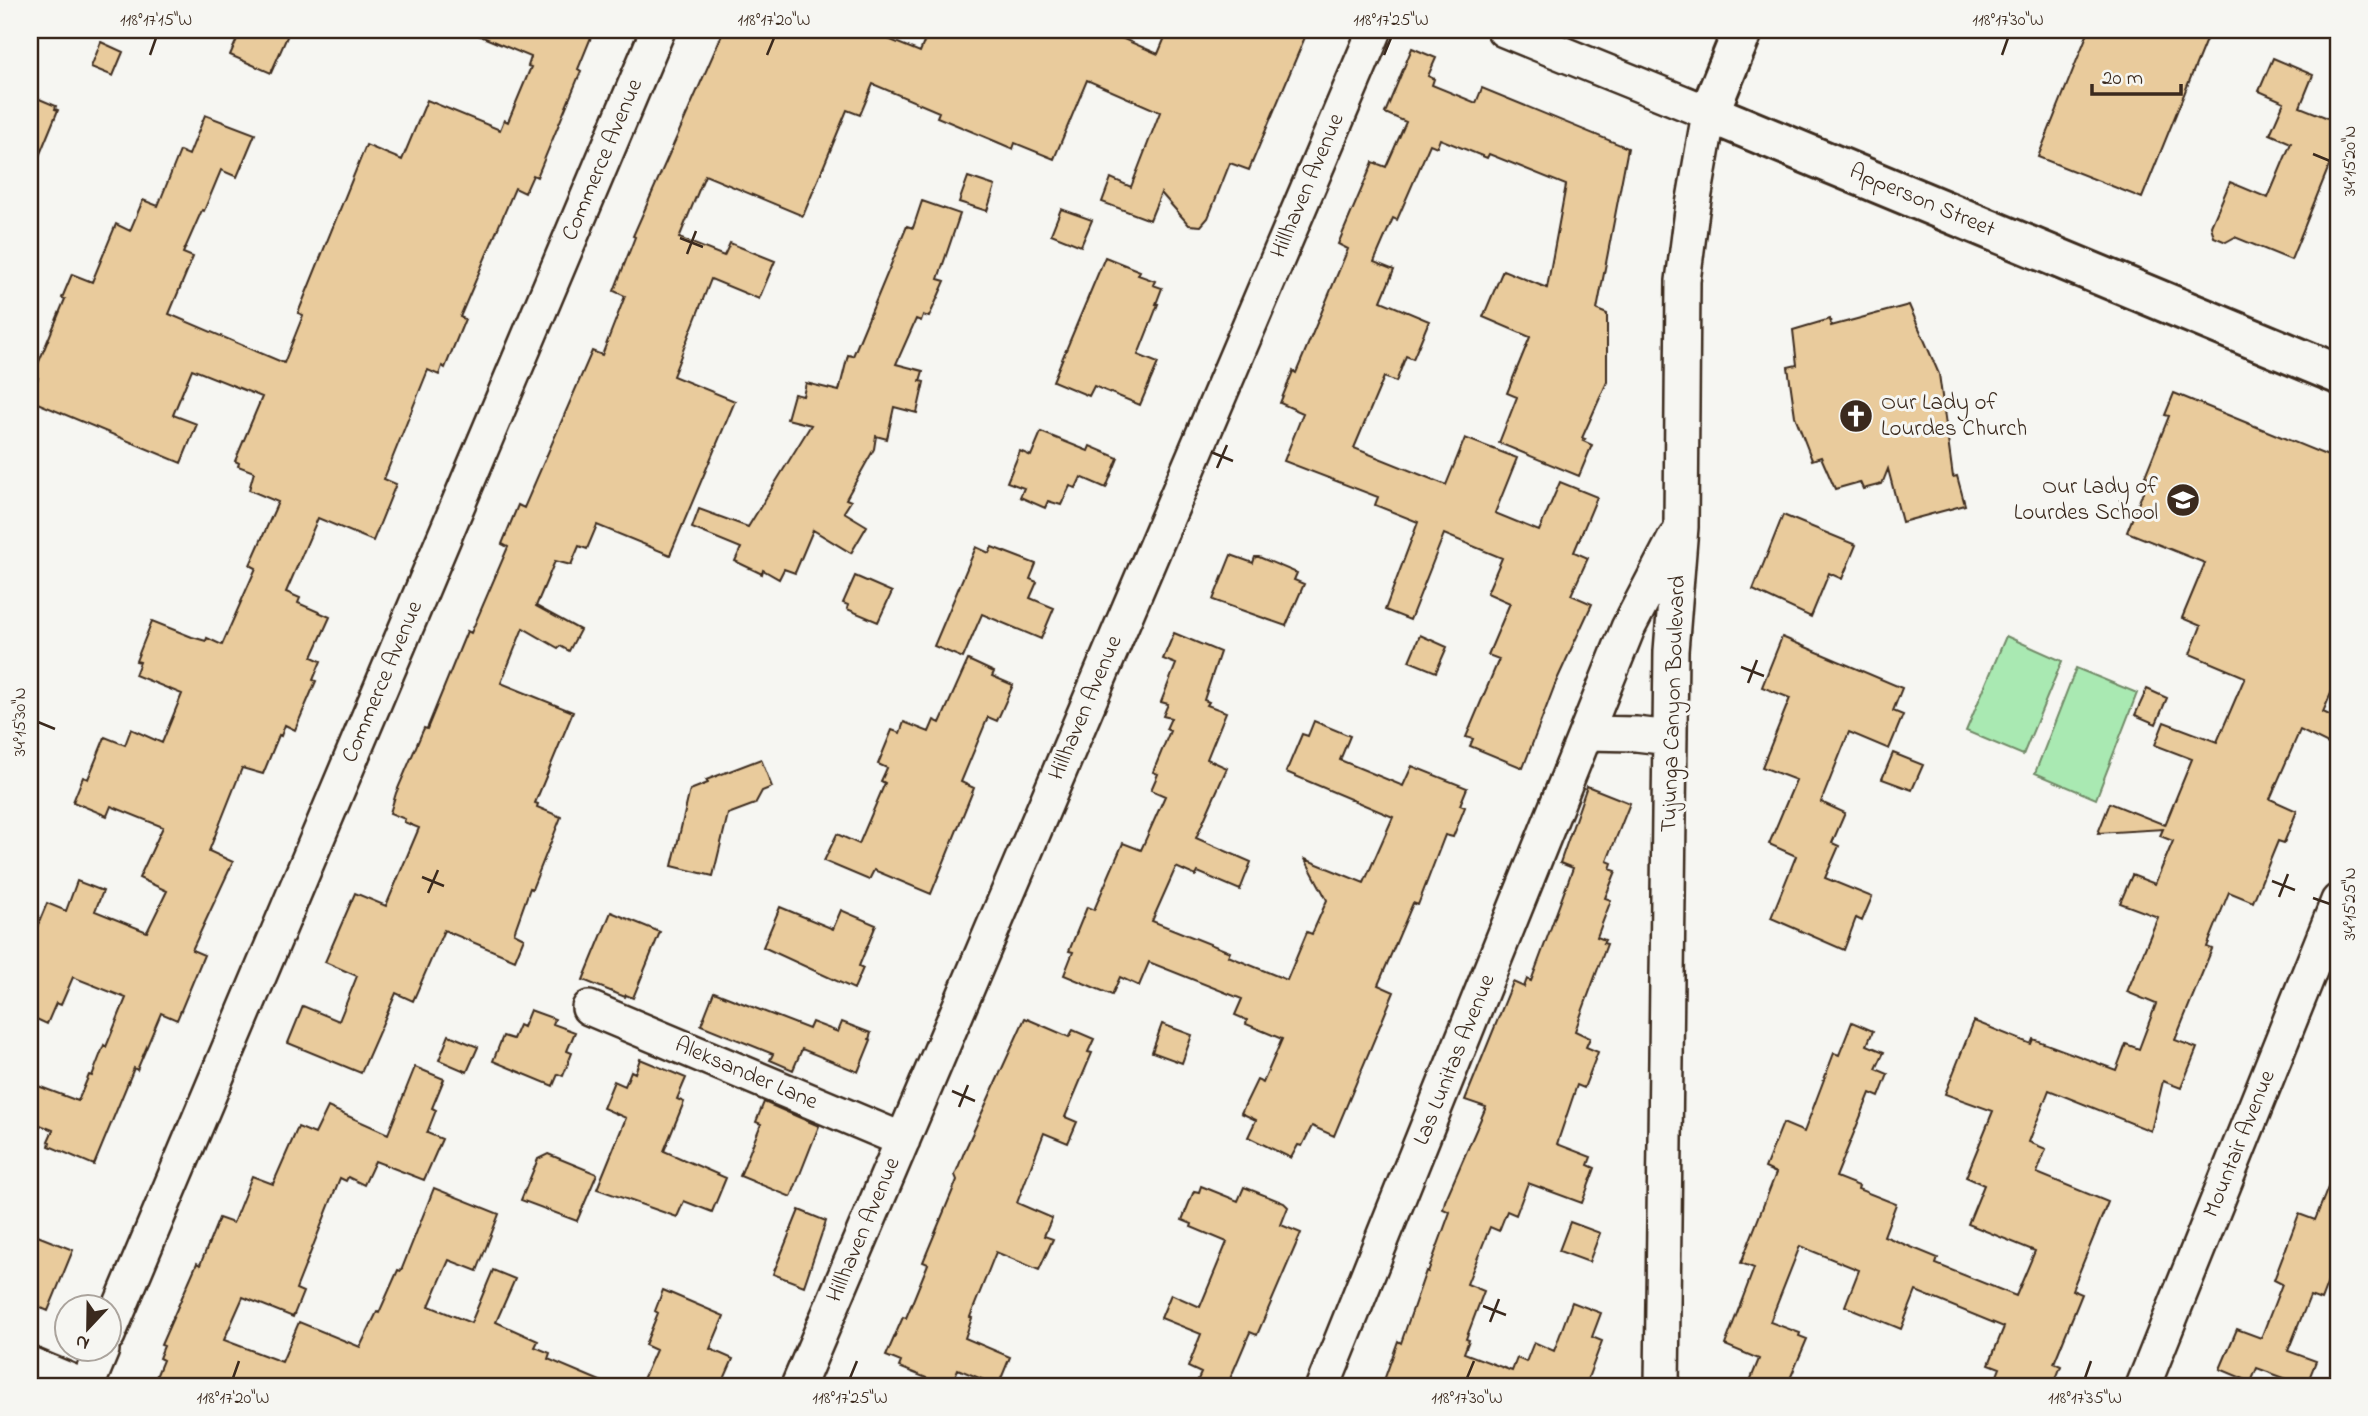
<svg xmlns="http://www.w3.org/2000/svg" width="2368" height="1416" font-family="'Indie Flower',sans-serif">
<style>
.green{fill:#a9e9b2;stroke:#728a68;stroke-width:2}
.building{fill:#e9cb9c;stroke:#3b2a1e;stroke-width:2}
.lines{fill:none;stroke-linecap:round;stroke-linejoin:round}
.minor-casing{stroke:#3b2a1e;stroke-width:38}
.major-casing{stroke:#3b2a1e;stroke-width:44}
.minor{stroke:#f6f6f2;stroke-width:33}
.major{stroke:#f6f6f2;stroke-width:38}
.ticks{fill:none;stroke:#3b2a1e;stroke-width:2.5}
.labels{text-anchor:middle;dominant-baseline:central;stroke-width:6;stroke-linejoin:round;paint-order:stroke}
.street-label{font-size:23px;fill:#3b2a1e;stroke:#f6f6f2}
.poi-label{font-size:23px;fill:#3b2a1e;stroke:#f6f6f2;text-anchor:start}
.neatline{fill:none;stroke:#3b2a1e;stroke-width:2.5}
.ticks-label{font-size:18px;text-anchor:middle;fill:#3b2a1e}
</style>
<rect width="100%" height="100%" fill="#f6f6f2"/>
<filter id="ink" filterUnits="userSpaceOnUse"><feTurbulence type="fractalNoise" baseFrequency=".0143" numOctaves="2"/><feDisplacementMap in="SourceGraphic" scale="14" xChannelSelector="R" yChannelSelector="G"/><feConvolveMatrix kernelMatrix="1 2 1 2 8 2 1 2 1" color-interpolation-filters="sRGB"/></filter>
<g filter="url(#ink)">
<path class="green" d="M 2006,636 L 2062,661 L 2023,755 L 1966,731 Z
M 2076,668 L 2137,693 L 2096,799 L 2035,773 Z"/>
<path class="building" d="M 241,30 L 290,30 L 271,73 L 230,55 Z
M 466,30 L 594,30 L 578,69 L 581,71 L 537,177 L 533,175 L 525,193 L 515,188 L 460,317 L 465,319 L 445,368 L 442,366 L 439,375 L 428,370 L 384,479 L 396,484 L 373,541 L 318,518 L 286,592 L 300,598 L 298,603 L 330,617 L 312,657 L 321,661 L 313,680 L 316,681 L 295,730 L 285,725 L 281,736 L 279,735 L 263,774 L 242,768 L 209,851 L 233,862 L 192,950 L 204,955 L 177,1020 L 161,1013 L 137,1070 L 134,1068 L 94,1165 L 49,1146 L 50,1142 L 48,1141 L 53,1130 L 30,1121 L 30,1083 L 78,1101 L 89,1075 L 92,1076 L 104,1045 L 106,1047 L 126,998 L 73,977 L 61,1005 L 56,1003 L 47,1024 L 30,1016 L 30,944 L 47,903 L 66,911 L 77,881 L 103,891 L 95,911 L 147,932 L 167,891 L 139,878 L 163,827 L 111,806 L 107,816 L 73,802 L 83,777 L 88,779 L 105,737 L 125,745 L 131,729 L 162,743 L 182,694 L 135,675 L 140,662 L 136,661 L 152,621 L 192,637 L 206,641 L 207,638 L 222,645 L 256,568 L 250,565 L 278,502 L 249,490 L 254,472 L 238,466 L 239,463 L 235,461 L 262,397 L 192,369 L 173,415 L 197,424 L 181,463 L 30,400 L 38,378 L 33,376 L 65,299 L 62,298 L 72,274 L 92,282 L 116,224 L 130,231 L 143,200 L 158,206 L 180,151 L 189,155 L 205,115 L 255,134 L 237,177 L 221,170 L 204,211 L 202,210 L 183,253 L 193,257 L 169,314 L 284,363 L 302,318 L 303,315 L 298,313 L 366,145 L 402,160 L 427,100 L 500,130 L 504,120 L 508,122 L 531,67 L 528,66 L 531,57 Z
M 724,30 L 866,30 L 920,52 L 929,30 L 1103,30 L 1158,54 L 1168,30 L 1308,30 L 1249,170 L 1230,163 L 1208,218 L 1201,226 L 1189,225 L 1161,193 L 1150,220 L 1102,202 L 1111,178 L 1131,187 L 1160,112 L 1087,80 L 1054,159 L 1015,143 L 1013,149 L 997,142 L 937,117 L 939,112 L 873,84 L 860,115 L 847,110 L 803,216 L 705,175 L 679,238 L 724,256 L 730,243 L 775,261 L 759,299 L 711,279 L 673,376 L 735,401 L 670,555 L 597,525 L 587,549 L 579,546 L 571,565 L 555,561 L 536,606 L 580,630 L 569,651 L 560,646 L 558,648 L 523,628 L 501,683 L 573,712 L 535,803 L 538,804 L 537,807 L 561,817 L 532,889 L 530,888 L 514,933 L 524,938 L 515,960 L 444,930 L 413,1001 L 396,993 L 361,1073 L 288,1043 L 303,1006 L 339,1021 L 357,976 L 325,962 L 355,893 L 386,906 L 419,828 L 404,822 L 405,819 L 390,813 L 396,793 L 424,728 L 427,729 L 467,631 L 471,633 L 508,547 L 502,544 L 518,505 L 524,508 L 592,351 L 602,355 L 625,296 L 614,291 L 635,237 L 633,236 Z
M 2089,30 L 2210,30 L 2142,198 L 2038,157 Z
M 101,42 L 123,52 L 113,76 L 91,67 Z
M 1412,48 L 1436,58 L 1428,76 L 1434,79 L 1432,85 L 1476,103 L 1482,88 L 1628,148 L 1597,310 L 1607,314 L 1607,382 L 1582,438 L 1585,439 L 1583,441 L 1592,445 L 1579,476 L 1499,443 L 1517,397 L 1507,393 L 1530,337 L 1483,317 L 1503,270 L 1547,288 L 1566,185 L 1489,154 L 1487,158 L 1440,139 L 1437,147 L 1430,144 L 1397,220 L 1393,218 L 1374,262 L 1394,270 L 1381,301 L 1429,321 L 1413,359 L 1406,356 L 1396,382 L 1384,377 L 1354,448 L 1446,485 L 1465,438 L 1517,458 L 1495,513 L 1539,531 L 1560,482 L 1597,497 L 1574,552 L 1588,558 L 1571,595 L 1592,604 L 1556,682 L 1523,768 L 1470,746 L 1473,739 L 1466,737 L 1499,659 L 1488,655 L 1510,603 L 1487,593 L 1502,558 L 1444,534 L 1410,620 L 1385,610 L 1418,522 L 1375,505 L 1378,497 L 1284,461 L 1303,413 L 1280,403 L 1293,371 L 1296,373 L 1348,249 L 1338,244 L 1373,162 L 1386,167 L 1406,122 L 1385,113 Z
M 2273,58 L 2313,75 L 2300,107 L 2338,122 L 2338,144 L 2291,260 L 2235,237 L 2226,242 L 2214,237 L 2211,226 L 2230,182 L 2268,198 L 2291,143 L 2270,134 L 2284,102 L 2259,91 Z
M 30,95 L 56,106 L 55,109 L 58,110 L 30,178 Z
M 968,177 L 995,186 L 987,211 L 959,202 Z
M 922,201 L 960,214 L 938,279 L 945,281 L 929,317 L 923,315 L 921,321 L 916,319 L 896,364 L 923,371 L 920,381 L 924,382 L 917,413 L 894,407 L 887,439 L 876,436 L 874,449 L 846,499 L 851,501 L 844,512 L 867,526 L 851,553 L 813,530 L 795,573 L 784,569 L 779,579 L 763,570 L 762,574 L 735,561 L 741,548 L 692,528 L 699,509 L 748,527 L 811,425 L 787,419 L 794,394 L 803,396 L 806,383 L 839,391 L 848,355 L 853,356 L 907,226 L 913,228 Z
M 1061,209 L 1092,220 L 1081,246 L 1051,234 Z
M 1105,257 L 1140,271 L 1138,275 L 1155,281 L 1153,285 L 1162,288 L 1156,304 L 1158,304 L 1138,355 L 1158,363 L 1140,405 L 1094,386 L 1089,396 L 1053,381 Z
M 1909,305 L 1939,374 L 1953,477 L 1957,476 L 1965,505 L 1902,522 L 1888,469 L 1882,484 L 1863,489 L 1860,482 L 1835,489 L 1821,457 L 1812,460 L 1795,416 L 1788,367 L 1797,365 L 1793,330 L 1830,319 L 1831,326 Z
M 2174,393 L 2338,460 L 2338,677 L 2323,712 L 2338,719 L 2338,733 L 2332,746 L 2300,730 L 2270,799 L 2297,811 L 2284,843 L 2278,841 L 2253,902 L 2229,892 L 2207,947 L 2212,949 L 2175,1040 L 2197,1048 L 2181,1088 L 2163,1081 L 2151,1131 L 2049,1090 L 2029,1142 L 2046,1149 L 2037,1173 L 2108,1202 L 2072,1290 L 2082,1294 L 2054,1363 L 2061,1366 L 2053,1386 L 1993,1386 L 2000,1368 L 1989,1364 L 2004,1327 L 1916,1291 L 1901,1329 L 1845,1306 L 1859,1270 L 1800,1246 L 1770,1322 L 1800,1333 L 1799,1336 L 1807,1339 L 1787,1386 L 1748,1386 L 1759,1359 L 1725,1345 L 1754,1268 L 1741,1263 L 1776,1173 L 1765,1168 L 1783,1123 L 1804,1132 L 1834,1053 L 1839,1055 L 1852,1022 L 1873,1031 L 1867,1045 L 1884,1052 L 1876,1069 L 1888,1074 L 1879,1097 L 1870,1093 L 1836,1177 L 1859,1186 L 1858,1189 L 1896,1204 L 1884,1236 L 1938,1258 L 1936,1264 L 2016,1296 L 2035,1251 L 1968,1224 L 1984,1185 L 1966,1177 L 1993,1111 L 1945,1094 L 1974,1021 L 2031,1044 L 2033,1039 L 2116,1070 L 2126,1044 L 2139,1049 L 2156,1004 L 2127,992 L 2158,917 L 2120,903 L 2132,875 L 2155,884 L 2173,841 L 2160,836 L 2163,829 L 2098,833 L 2110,803 L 2165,825 L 2192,759 L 2155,745 L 2164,722 L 2217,742 L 2245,677 L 2190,654 L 2201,626 L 2182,618 L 2205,563 L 2127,532 L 2149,477 L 2145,476 L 2169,416 L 2165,415 Z
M 1041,432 L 1088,451 L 1090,446 L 1118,458 L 1106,488 L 1081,477 L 1076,488 L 1070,486 L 1061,505 L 1048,501 L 1045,508 L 1020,497 L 1024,488 L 1007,482 L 1020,451 L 1031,456 Z
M 1783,515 L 1856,545 L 1842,579 L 1829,573 L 1811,617 L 1753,590 Z
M 976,547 L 989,553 L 992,547 L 1036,564 L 1030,579 L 1037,582 L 1030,598 L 1054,608 L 1041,639 L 982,614 L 963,658 L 934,646 Z
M 1231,555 L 1253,563 L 1255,557 L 1259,557 L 1297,573 L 1294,580 L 1304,584 L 1286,626 L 1213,600 Z
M 855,576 L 892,592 L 878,622 L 847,609 L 848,605 L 843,603 Z
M 1174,633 L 1220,652 L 1204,700 L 1209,702 L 1207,705 L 1226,712 L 1207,759 L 1227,768 L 1196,838 L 1251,862 L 1240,890 L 1198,872 L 1196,876 L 1176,867 L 1152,921 L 1230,952 L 1228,956 L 1287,980 L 1307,932 L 1312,934 L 1327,900 L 1305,859 L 1364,883 L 1393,817 L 1286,772 L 1302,734 L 1308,736 L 1314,721 L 1350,736 L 1340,760 L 1403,786 L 1412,766 L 1467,788 L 1460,805 L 1465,807 L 1453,837 L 1445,835 L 1418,905 L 1413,903 L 1378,985 L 1394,992 L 1334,1136 L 1312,1126 L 1302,1146 L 1298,1145 L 1291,1158 L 1248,1137 L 1256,1120 L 1241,1113 L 1257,1080 L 1263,1083 L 1282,1039 L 1246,1024 L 1247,1020 L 1235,1015 L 1242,999 L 1149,962 L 1139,986 L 1120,977 L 1112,995 L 1064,975 L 1073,952 L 1069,951 L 1087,907 L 1094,910 L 1123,843 L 1141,850 L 1165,796 L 1151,790 L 1158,774 L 1153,772 L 1170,731 L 1166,729 L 1171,718 L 1163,716 L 1168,704 L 1161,702 L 1176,664 L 1163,659 Z
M 1420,635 L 1447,647 L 1436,672 L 1409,661 Z
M 1782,637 L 1902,688 L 1893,711 L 1903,715 L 1889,749 L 1849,732 L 1821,802 L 1845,813 L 1832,843 L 1839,846 L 1825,878 L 1872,897 L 1862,921 L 1856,918 L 1844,950 L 1771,918 L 1796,856 L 1769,844 L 1796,780 L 1762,767 L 1790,698 L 1762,687 Z
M 968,660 L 994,672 L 992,676 L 1013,685 L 997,721 L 988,717 L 961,782 L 974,788 L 931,894 L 874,870 L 869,880 L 824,861 L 837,834 L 859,844 L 885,783 L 881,781 L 887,768 L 878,764 L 892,730 L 900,733 L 904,722 L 929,732 L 934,720 L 940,723 Z
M 2147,689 L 2167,698 L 2156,724 L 2135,715 Z
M 1893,753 L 1923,765 L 1912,790 L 1882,779 Z
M 761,759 L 772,787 L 762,791 L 755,804 L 728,814 L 713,876 L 672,866 L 690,790 L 708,783 L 706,780 Z
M 1587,786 L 1630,803 L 1607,861 L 1612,863 L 1610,869 L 1616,871 L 1605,898 L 1611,900 L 1597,937 L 1605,940 L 1603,943 L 1607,944 L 1575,1031 L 1590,1038 L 1586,1047 L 1598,1052 L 1584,1088 L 1577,1085 L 1557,1144 L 1591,1157 L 1588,1165 L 1595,1168 L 1582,1203 L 1528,1183 L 1516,1215 L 1507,1211 L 1499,1231 L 1490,1227 L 1467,1284 L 1484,1291 L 1466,1339 L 1469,1340 L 1464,1353 L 1512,1371 L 1517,1358 L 1526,1362 L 1534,1342 L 1554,1351 L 1572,1302 L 1601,1313 L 1592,1337 L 1602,1341 L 1585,1386 L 1382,1386 L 1398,1341 L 1401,1343 L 1426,1271 L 1428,1272 L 1450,1212 L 1443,1209 L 1445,1201 L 1486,1107 L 1465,1100 L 1513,982 L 1524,987 L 1527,979 L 1531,981 L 1573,868 L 1560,863 Z
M 780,907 L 833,929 L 841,910 L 876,925 L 859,966 L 863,968 L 854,989 L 763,947 Z
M 611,912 L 660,932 L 633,998 L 626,995 L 625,997 L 583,980 Z
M 714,992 L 809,1029 L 812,1022 L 838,1032 L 842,1022 L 871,1033 L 869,1039 L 871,1040 L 858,1072 L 802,1049 L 793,1070 L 770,1060 L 773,1054 L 701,1025 Z
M 530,1010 L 555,1019 L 553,1024 L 575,1032 L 567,1051 L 572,1053 L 563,1076 L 558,1074 L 553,1086 L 493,1061 L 503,1036 L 513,1039 L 519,1025 L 523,1027 Z
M 1025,1018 L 1069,1037 L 1073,1030 L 1094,1039 L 1088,1052 L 1092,1053 L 1065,1117 L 1077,1122 L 1068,1143 L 1044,1133 L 1017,1203 L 1052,1218 L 1044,1236 L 1053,1239 L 1039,1270 L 996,1252 L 970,1317 L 972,1318 L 965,1338 L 1010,1357 L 998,1386 L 958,1369 L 951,1386 L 946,1386 L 899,1367 L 901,1362 L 886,1356 L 903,1317 L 906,1318 L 928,1264 L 923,1262 L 957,1180 L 955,1175 L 965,1150 Z
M 1162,1024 L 1192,1035 L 1182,1063 L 1152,1052 Z
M 449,1035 L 478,1047 L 467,1072 L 439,1060 Z
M 640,1059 L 686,1078 L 677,1099 L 684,1102 L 664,1151 L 726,1178 L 712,1212 L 684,1201 L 677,1217 L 597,1189 L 626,1118 L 603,1108 L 614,1081 L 625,1086 L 631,1071 L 635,1073 Z
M 415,1067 L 444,1079 L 432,1108 L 436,1110 L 427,1133 L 442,1139 L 424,1180 L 375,1161 L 364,1185 L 348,1177 L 346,1181 L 340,1178 L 296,1289 L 303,1292 L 293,1317 L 243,1297 L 224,1340 L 282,1362 L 299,1322 L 360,1347 L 377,1312 L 379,1313 L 398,1270 L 401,1271 L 434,1188 L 499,1214 L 477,1271 L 449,1260 L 429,1306 L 471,1323 L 493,1270 L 515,1279 L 496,1322 L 538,1341 L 535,1347 L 550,1353 L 548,1359 L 612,1386 L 177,1386 L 156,1377 L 163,1360 L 159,1358 L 164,1346 L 161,1345 L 197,1263 L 200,1265 L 219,1218 L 233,1223 L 252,1176 L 273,1184 L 298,1127 L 315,1134 L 328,1107 L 388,1134 Z
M 764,1102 L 819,1126 L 791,1197 L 740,1176 L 761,1124 L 756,1122 Z
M 548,1154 L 597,1174 L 577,1221 L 521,1200 L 538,1159 Z
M 2337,1165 L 2338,1256 L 2321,1300 L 2310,1296 L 2288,1351 L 2316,1361 L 2306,1386 L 2257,1368 L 2251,1382 L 2220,1369 L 2237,1329 L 2261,1338 L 2282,1284 L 2274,1280 L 2299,1214 L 2315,1220 Z
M 1201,1186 L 1238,1201 L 1244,1187 L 1284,1203 L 1288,1207 L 1281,1225 L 1301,1233 L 1257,1335 L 1250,1332 L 1227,1386 L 1195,1386 L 1201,1373 L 1188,1367 L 1201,1334 L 1161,1318 L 1171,1294 L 1200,1307 L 1227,1242 L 1191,1227 L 1192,1224 L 1182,1220 L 1194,1191 L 1199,1192 Z
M 799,1210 L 826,1221 L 804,1286 L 773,1274 Z
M 1570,1222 L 1600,1233 L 1589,1262 L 1559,1251 Z
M 30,1233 L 73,1250 L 48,1311 L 30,1303 Z
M 663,1290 L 724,1316 L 710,1349 L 733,1359 L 721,1386 L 640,1386 L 656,1350 L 645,1345 L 658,1313 L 655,1311 Z"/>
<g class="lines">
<g class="minor-casing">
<path id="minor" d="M 1504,30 L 1709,113 L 1692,211 L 1683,281 L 1681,527 L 1671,651 L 1662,1386
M 1587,733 L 1636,734 L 1670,738
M 589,1008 L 903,1140
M 108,1335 L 658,30
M 30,1364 L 83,1386
M 87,1386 L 102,1350
M 798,1386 L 1375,30
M 1323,1386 L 1628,628 L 1675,538
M 2143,1386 L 2338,901"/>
</g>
<g class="major-casing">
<path id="major" d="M 1743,30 L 1709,113 L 2338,374"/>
</g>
<use href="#minor" class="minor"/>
<use href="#major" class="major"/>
</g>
</g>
<path class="ticks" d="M 150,55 L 156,38M 767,55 L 774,38M 1384,55 L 1391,38M 2002,55 L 2008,38M 2313,154 L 2330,161M 680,238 L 703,247M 687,254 L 696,231M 1211,452 L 1233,461M 1217,468 L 1227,445M 1741,667 L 1764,676M 1748,683 L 1757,660M 38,722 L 55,729M 422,877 L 444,886M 2272,881 L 2295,890M 428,893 L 438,870M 2279,897 L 2288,874M 2313,898 L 2330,904M 952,1091 L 975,1101M 959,1107 L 968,1085M 1483,1306 L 1506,1315M 1490,1322 L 1499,1299M 233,1378 L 239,1361M 850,1378 L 857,1361M 1467,1378 L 1474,1361M 2085,1378 L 2091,1361"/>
<defs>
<g id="church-disc" transform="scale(1.75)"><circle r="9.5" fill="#3b2a1e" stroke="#f6f6f2"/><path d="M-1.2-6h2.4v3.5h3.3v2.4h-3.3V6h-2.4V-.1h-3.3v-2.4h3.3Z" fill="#fff"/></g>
<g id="school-disc" transform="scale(1.75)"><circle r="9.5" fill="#3b2a1e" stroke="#f6f6f2"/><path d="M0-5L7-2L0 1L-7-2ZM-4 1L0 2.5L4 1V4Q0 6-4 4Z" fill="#fff"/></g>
</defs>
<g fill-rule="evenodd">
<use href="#church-disc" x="1856" y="416"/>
<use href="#school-disc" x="2183" y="500"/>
</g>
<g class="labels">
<g class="street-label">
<text transform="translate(603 160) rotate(-67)">Commerce Avenue</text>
<text transform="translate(1308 186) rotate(-67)">Hillhaven Avenue</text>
<text transform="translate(1922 201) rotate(23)">Apperson Street</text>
<text transform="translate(383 682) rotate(-67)">Commerce Avenue</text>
<text transform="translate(1674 704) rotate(-88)">Tujunga Canyon Boulevard</text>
<text transform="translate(1086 708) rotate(-67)">Hillhaven Avenue</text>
<text transform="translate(1455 1060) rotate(-68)">Las Lunitas Avenue</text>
<text transform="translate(746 1074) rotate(23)">Aleksander Lane</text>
<text transform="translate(2240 1144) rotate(-68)">Mountair Avenue</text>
<text transform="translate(864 1230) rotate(-67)">Hillhaven Avenue</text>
</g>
<g class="poi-label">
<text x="1881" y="403">Our Lady of<tspan x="1881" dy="26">Lourdes Church</tspan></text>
<text x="2158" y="487" text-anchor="end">Our Lady of<tspan x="2158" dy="26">Lourdes School</tspan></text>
</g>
</g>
<rect width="2368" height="1416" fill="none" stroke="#f6f6f2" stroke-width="77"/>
<g transform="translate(88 1328) rotate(202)"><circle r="33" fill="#f6f6f2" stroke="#aba49d" stroke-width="2"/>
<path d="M0-5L12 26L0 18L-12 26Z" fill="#3b2a1e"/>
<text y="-10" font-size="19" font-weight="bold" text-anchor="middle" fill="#3b2a1e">N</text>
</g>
<path d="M2092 84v10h89v-10" fill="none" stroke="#3b2a1e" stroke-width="3.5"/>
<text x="2102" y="84" font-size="21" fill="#3b2a1e" stroke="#f6f6f2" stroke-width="5" paint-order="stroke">20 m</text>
<rect x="38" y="38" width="2292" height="1340" class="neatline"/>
<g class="ticks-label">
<text x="156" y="25">118°17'15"W</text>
<text x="774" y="25">118°17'20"W</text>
<text x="1391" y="25">118°17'25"W</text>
<text x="2008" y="25">118°17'30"W</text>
<text transform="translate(2349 161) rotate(-90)" y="6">34°15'20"N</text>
<text transform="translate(19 722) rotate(-90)" y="6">34°15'30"N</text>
<text transform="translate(2349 904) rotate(-90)" y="6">34°15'25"N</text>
<text x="233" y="1403">118°17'20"W</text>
<text x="850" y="1403">118°17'25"W</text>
<text x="1467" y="1403">118°17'30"W</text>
<text x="2085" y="1403">118°17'35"W</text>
</g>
</svg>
